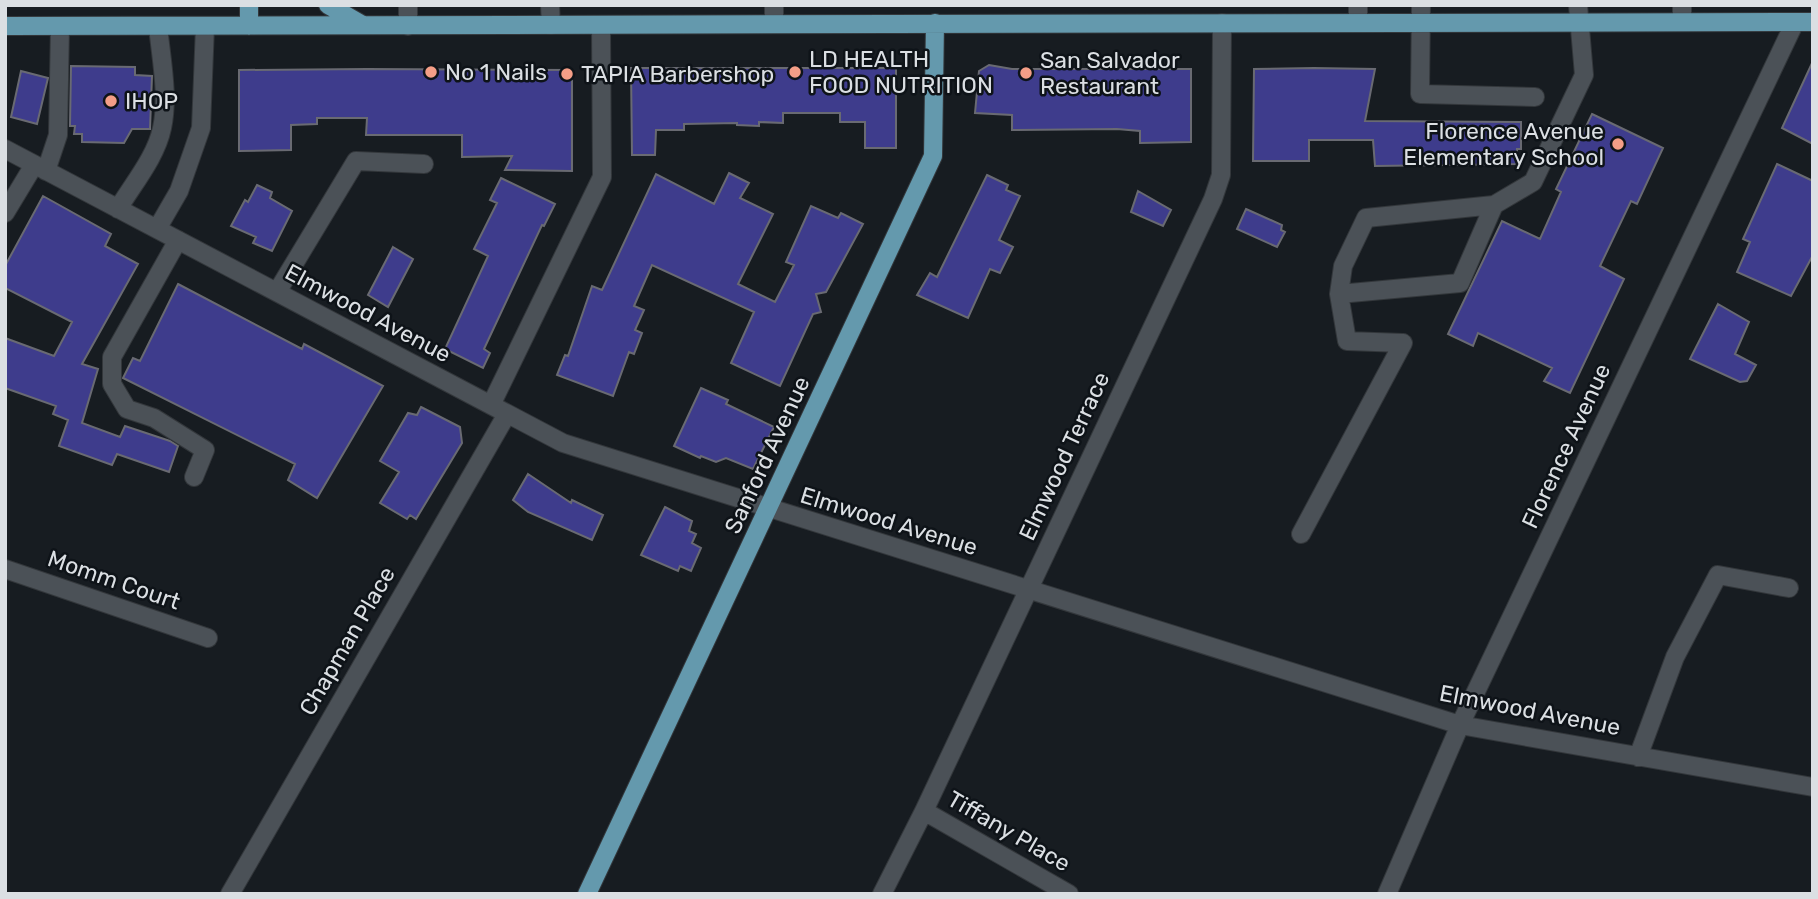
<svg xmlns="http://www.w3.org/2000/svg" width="1818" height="899" font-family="Rubik,sans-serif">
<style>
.building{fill:#3e3c8c;stroke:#696a72;stroke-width:2}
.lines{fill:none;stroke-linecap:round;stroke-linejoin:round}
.minor-casing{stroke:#33373b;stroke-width:20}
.major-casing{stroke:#33373b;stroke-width:20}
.minor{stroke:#4b5157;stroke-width:18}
.major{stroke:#6499ad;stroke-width:18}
.poi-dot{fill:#f49e87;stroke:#0e1318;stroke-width:2.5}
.labels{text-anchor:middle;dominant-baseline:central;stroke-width:5;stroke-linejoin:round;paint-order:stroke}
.poi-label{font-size:23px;fill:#dbdfe3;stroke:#0e1318;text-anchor:start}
.street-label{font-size:23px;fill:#dbdfe3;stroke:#0e1318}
</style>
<rect width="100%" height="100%" fill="#171c21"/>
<path class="building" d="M 1813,61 L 1813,144 L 1782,128 Z
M 989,65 L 1012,69 L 1191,69 L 1191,142 L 1140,143 L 1140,131 L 1117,129 L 1012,130 L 1012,115 L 975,113 L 979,71 Z
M 71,66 L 135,67 L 135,75 L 152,76 L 150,129 L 132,129 L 124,143 L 82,142 L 82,134 L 74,134 L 75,126 L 70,126 Z
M 631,68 L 896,68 L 896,148 L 865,148 L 865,122 L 840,122 L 840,113 L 783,113 L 783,123 L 759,122 L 759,126 L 737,125 L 737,123 L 684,124 L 684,130 L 656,130 L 655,155 L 632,155 Z
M 1314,68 L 1375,69 L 1365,121 L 1521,122 L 1521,149 L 1517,149 L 1517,164 L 1375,166 L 1373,140 L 1309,140 L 1309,161 L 1253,161 L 1254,69 Z
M 367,69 L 572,70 L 572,171 L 505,170 L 512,156 L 462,157 L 462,135 L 366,135 L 367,118 L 317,118 L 317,124 L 291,125 L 291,150 L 239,151 L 239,70 Z
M 21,71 L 48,78 L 37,124 L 11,117 Z
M 1592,114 L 1663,148 L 1637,204 L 1631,201 L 1600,266 L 1624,279 L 1570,393 L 1544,381 L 1552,368 L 1478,333 L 1473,346 L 1448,334 L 1502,221 L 1540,239 L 1561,192 L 1556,189 Z
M 1777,164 L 1813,181 L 1813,255 L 1791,296 L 1737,272 L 1750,242 L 1743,239 Z
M 729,173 L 749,183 L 740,198 L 773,214 L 738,284 L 775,302 L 794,265 L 786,262 L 811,206 L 838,218 L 841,213 L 863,224 L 826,292 L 816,294 L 821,312 L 813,314 L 780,386 L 731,363 L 754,312 L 652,265 L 634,306 L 644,310 L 635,330 L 642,333 L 634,354 L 629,352 L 613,396 L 557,375 L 565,355 L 568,356 L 592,286 L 602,290 L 656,174 L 714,204 Z
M 987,175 L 1008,185 L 1006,190 L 1020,196 L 999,240 L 1013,247 L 1000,273 L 990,269 L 968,318 L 917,295 L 930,273 L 937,277 Z
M 501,178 L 555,204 L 544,226 L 542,225 L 484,349 L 490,353 L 483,368 L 445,349 L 488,256 L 474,249 L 497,203 L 490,200 Z
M 257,185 L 272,192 L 270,198 L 292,211 L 272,251 L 253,243 L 256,237 L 231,226 L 245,200 L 248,202 Z
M 1138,191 L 1171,210 L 1163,226 L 1131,212 Z
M 43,196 L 111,234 L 105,246 L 138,264 L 82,364 L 98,369 L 82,423 L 120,437 L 125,426 L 170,441 L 178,446 L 169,472 L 117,454 L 112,465 L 59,446 L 68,420 L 53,414 L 56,406 L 5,388 L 5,338 L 54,356 L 72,322 L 5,288 L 5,266 Z
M 1246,209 L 1282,225 L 1281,230 L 1285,232 L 1277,247 L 1237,229 Z
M 393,247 L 413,259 L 388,307 L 368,295 Z
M 178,284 L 302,349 L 304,344 L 383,386 L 317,498 L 288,480 L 295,464 L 123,378 L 133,358 L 140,361 Z
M 1718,304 L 1749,322 L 1735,354 L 1756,365 L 1747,381 L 1740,382 L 1690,359 Z
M 701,388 L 728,400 L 726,404 L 774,427 L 753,469 L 726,458 L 716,462 L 701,456 L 700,458 L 674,446 Z
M 421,407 L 460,427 L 462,443 L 416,519 L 410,515 L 407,519 L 380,503 L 399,472 L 380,461 L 408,413 L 417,415 Z
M 528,474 L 571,503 L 572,500 L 603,515 L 592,540 L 528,512 L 513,500 Z
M 665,507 L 692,521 L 689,531 L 696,534 L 692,543 L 701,548 L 691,571 L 680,566 L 678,571 L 641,555 Z"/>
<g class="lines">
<g class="minor-casing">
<path id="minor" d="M 550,5 L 551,25
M 1421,5 L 1420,94 L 1535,97
M 1358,22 L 1358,5
M 1682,22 L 1682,5
M 774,24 L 774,5
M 408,26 L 408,5
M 5,149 L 563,443 L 1460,725 L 1813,787
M 46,171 L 58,135 L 60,26
M 118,209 C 133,184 156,157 162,128 C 169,96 161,58 158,26
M 5,213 L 34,165
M 157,229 L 179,191 L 201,128 L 205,26
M 178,240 L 112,357 L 112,384 L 127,409 L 154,418 L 205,450 L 194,477
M 277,292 L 356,161 L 424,164
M 1339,294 L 1343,266 L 1366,218 L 1494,205
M 491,405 L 602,177 L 601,26
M 1301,534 L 1403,343 L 1347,341 L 1339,294 L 1460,283 L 1494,205 L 1533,182 L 1584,75 L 1578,5
M 5,569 L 208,638
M 1638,757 L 1675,657 L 1718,575 L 1789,588
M 924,811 L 1069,894
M 230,894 L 507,414
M 882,894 L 924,811 L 1213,199 L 1221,175 L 1222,23
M 1387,894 L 1460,725 L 1795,22"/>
</g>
<g class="major-casing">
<path id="major" d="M 328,5 L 361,24
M 5,26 L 1813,22
M 249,26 L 249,5
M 587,894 L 933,156 L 935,23"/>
</g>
<use href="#minor" class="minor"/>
<use href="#major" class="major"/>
</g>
<g class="poi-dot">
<circle cx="431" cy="72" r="7"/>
<circle cx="795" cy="72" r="7"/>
<circle cx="1026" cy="73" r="7"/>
<circle cx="567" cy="74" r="7"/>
<circle cx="111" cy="101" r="7"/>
<circle cx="1618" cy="144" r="7"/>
</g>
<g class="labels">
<g class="poi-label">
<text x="809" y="59">LD HEALTH<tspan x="809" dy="26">FOOD NUTRITION</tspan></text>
<text x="1040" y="60">San Salvador<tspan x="1040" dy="26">Restaurant</tspan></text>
<text x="445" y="72">No 1 Nails</text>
<text x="581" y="74">TAPIA Barbershop</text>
<text x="125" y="101">IHOP</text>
<text x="1604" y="131" text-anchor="end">Florence Avenue<tspan x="1604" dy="26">Elementary School</tspan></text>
</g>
<g class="street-label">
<text transform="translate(368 313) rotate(28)">Elmwood Avenue</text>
<text transform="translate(1566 446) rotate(-65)">Florence Avenue</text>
<text transform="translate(767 455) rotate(-65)">Sanford Avenue</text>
<text transform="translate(1064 456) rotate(-65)">Elmwood Terrace</text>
<text transform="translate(889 521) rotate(17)">Elmwood Avenue</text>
<text transform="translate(114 580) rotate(19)">Momm Court</text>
<text transform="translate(347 641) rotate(-60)">Chapman Place</text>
<text transform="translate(1530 710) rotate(11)">Elmwood Avenue</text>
<text transform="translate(1009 831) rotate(30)">Tiffany Place</text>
</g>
</g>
<rect width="1818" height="899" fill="none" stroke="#dbdfe3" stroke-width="14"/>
</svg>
